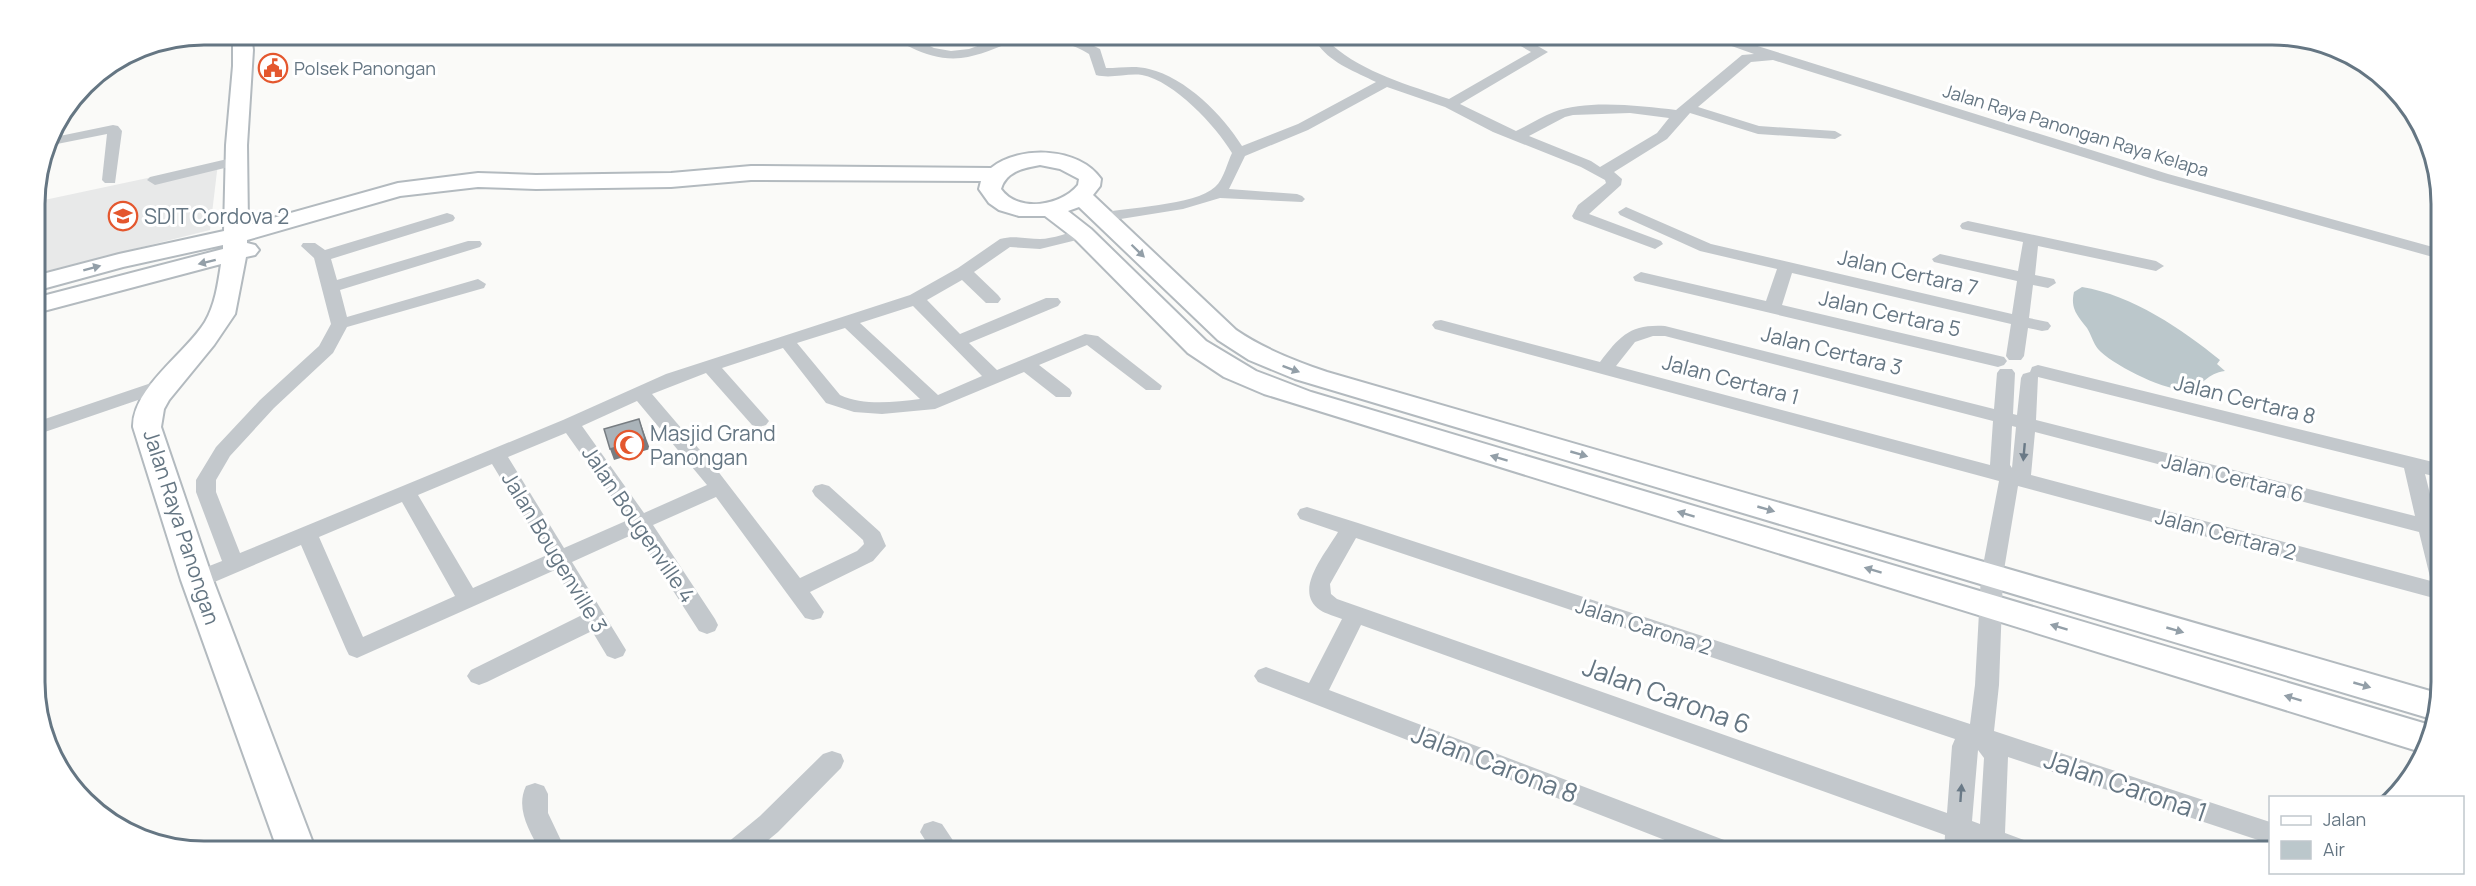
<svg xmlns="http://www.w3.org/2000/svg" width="2476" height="886" font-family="Manrope,sans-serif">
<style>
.built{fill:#e8e9e9}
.water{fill:#bbc7cb}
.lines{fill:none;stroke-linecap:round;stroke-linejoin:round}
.secondary-casing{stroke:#b3babf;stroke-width:4}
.street{fill:#c3c8cc;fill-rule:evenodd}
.secondary{fill:#fff;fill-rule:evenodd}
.shaded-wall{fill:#777d82}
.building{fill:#aab3b9;stroke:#777d82;stroke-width:1.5}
.oneway{fill:#939fa8}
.oneway2{fill:#6a7a87}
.labels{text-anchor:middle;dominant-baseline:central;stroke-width:6;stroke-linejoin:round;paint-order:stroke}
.far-poi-label{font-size:18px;fill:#657683;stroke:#fff;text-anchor:start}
.far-street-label{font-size:18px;fill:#657683;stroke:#fff}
.poi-label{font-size:21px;fill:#657683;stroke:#fff;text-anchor:start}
.street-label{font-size:21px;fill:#657683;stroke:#fff}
.near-street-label{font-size:26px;fill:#657683;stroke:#fff}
.rim{fill:none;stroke:#657683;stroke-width:3}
</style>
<rect width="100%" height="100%" fill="#fafaf8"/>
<path class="built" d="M 218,163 L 210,230 L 35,274 L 35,202 Z"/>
<path class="water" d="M 2082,287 C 2132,295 2182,329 2220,360 L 2217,364 L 2225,371 C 2207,373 2203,386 2189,389 C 2169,394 2111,364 2098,349 C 2093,343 2091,334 2087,328 C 2078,316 2070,309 2074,292 Z"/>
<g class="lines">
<g class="secondary-casing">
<path id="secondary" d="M 233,34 L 251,34 L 253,50 L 247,145 L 248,225 L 398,183 L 478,173 L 536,175 L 671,173 L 751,166 L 991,168 C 1020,145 1079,147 1101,179 L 1100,186 L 1093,195 L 1236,330 C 1264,349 1295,361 1327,372 L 2437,693 L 2440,694 L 2435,720 L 1295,379 L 1249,360 L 1218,340 L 1079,207 L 1068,211 L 1091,229 L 1206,341 L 1256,371 L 1311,392 L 2430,725 L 2434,727 L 2433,736 L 2421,752 L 1264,394 L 1224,377 L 1188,353 L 1075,239 L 1045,216 L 1019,216 L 999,210 L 989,203 L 979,189 L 981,181 L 751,180 L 671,187 L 536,189 L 478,187 L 400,196 L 247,240 L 247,243 L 255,245 L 259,250 L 255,255 L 246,257 L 235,314 L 214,345 L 169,400 L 164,409 L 161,427 L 213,580 L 316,851 L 278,851 L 181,580 L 133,427 C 132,388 186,353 205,322 C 215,305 218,284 221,264 L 36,313 L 35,298 L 223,249 L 223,245 L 123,267 L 35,291 L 35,276 L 119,254 L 224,231 L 226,145 L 233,66 ZM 1040,165 L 1060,169 L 1079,179 L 1078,185 C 1061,206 1018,213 1001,189 C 1006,171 1024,168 1040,165 Z"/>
</g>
<path class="street" d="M 888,34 L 905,34 L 934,48 L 951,51 L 969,49 L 1011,34 L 1064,34 L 1080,39 L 1100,49 L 1106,68 C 1121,68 1135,65 1149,69 C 1186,78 1223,115 1242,146 L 1298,124 L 1376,82 C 1356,72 1333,64 1319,46 L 1326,34 L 1340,34 L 1332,45 C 1364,73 1409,85 1449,99 L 1531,52 L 1500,34 L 1517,34 L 1548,52 L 1460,104 L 1516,131 C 1529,125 1541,117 1554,112 C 1586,99 1643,106 1676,110 L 1742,55 L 1754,54 L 1698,34 L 1719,34 L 2168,174 L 2440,249 L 2440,259 L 2157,180 L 1773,60 L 1751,62 L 1698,107 L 1759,126 L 1835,131 L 1842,135 L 1835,139 L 1758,134 L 1690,113 L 1667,139 L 1614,172 L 1622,179 L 1621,185 L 1589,214 L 1661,241 L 1663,244 L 1655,249 L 1574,219 L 1572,216 L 1578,205 L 1606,183 L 1605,180 L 1581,167 L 1493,132 L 1445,107 L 1387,87 L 1308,130 L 1245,156 L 1229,189 L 1297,194 L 1302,196 L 1305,199 L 1302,202 L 1220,198 L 1183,209 L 1102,222 L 1094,217 L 1096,214 C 1125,207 1195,206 1215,187 C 1224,179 1227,163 1232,153 C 1216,126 1174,81 1142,75 C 1127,73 1111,79 1096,75 L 1089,54 C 1067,41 1039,34 1014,42 C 996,47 980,56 961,58 C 944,60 927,55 912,48 C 904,44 894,41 888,34 ZM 1630,113 L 1669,118 L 1657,133 L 1600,167 L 1591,161 L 1529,136 L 1565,117 L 1573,115 Z
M 113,125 L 118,126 L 122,131 L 115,183 L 105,183 L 102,180 L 107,134 L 47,146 L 50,138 Z
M 236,157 L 243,161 L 241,164 L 155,185 L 147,180 L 150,177 Z
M 1626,207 L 1711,244 L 2012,314 L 2017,281 L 1934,262 L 1932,259 L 1940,254 L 2018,271 L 2023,242 L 1962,229 L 1960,226 L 1962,223 L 1968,221 L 2156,261 L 2164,266 L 2156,271 L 2038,246 L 2035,275 L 2054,279 L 2056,283 L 2048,288 L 2033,285 L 2029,318 L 2048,322 L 2051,326 L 2048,330 L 2042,331 L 2028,328 L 2024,356 L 2021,360 L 2009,360 L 2006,356 L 2011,324 L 1792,273 L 1782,305 L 2004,357 L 2007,361 L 2004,365 L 1998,367 L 1635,281 L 1633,277 L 1641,272 L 1766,301 L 1777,269 L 1700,251 L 1620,215 L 1618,212 Z
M 447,213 L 453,215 L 455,218 L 453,221 L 331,259 L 337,280 L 468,241 L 480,241 L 482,244 L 480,247 L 340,290 L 347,317 L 478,279 L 486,284 L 484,288 L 347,327 L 333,353 L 274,408 L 230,456 L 216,480 L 216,492 L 240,553 L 563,420 L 666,374 L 910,295 L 958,268 L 1000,239 C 1014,235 1026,239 1040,239 C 1053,239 1069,232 1083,229 L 1091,234 L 1089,237 L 1040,249 L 1010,247 L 974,272 L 998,295 L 1001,299 L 998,303 L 986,303 L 962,280 L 927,300 L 960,334 L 1046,298 L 1058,298 L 1061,302 L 1058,306 L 969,343 L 997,370 L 1085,334 L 1098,336 L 1162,386 L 1160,390 L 1146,390 L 1087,345 L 1039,365 L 1070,389 L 1072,393 L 1070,397 L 1056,397 L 1024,372 L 935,409 L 882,414 L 854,412 L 826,403 L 783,348 L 722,368 L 769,421 L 766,425 L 759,427 L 752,425 L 706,373 L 652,394 L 717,470 L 800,578 L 857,551 L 864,544 L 863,540 L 815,496 L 812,491 L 815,486 L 822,484 L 829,486 L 880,532 L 886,546 L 873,561 L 810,592 L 824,612 L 821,618 L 813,620 L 805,618 L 716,497 L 653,525 L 715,619 L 718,625 L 715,631 L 707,634 L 699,631 L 636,533 L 572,562 L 626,650 L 623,656 L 615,659 L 607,656 L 592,631 L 487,682 L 479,685 L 471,682 L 467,676 L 471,670 L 582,615 L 555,570 L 357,658 L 349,655 L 346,649 L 301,545 L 205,586 L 197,588 L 189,586 L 186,580 L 189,574 L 222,561 L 196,492 L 196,480 L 216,447 L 260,400 L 319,346 L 331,324 L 314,258 L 301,246 L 303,243 L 315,243 L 325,250 ZM 913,306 L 982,376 L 938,395 L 860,323 ZM 845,328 L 920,399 C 894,402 864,406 840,395 L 797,343 ZM 637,401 L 707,485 L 644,513 L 582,426 ZM 566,433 L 628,520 L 564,548 L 508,457 ZM 492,464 L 547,555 L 473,588 L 418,495 ZM 402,502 L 455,596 L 363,637 L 319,537 Z
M 1441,320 L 1600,362 C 1620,336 1630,324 1665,326 L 1994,409 L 1997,373 L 2000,369 L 2012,369 L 2015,373 L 2013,414 L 2017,415 L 2021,378 L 2023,374 L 2030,372 L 2032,367 L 2038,365 L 2441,464 L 2441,478 L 2425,474 L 2437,522 L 2441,523 L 2441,600 L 2018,486 L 2003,576 L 1999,685 L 1994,731 L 2270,822 L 2270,844 L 2008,757 L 2005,833 L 2032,843 L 2036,851 L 1978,851 L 1978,847 L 1971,844 L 1970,851 L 1944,851 L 1945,835 L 1361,625 L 1329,690 L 1732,843 L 1736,851 L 1693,851 L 1258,682 L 1254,676 L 1258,670 L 1266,667 L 1309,683 L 1342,619 C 1335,616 1326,614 1320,610 C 1292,591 1326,553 1338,532 L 1300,519 L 1297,514 L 1300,509 L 1307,507 L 1358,523 L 1970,724 L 1975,685 L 1981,576 L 1999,481 L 1435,329 L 1432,325 L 1435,321 ZM 1653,336 L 1665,336 L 1993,421 L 1990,465 L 1616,366 L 1635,342 ZM 2038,377 L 2404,468 L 2415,516 L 2036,420 ZM 2012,426 L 2016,427 L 2012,468 L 2010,465 ZM 2035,432 L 2419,532 L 2431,581 L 2031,475 ZM 1356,538 L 1955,739 L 1952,746 L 1947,813 L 1337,599 L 1331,594 L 1330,584 ZM 1978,750 L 1984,758 L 1980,824 L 1972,821 Z
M 169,377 L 176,379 L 178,383 L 176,387 L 36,435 L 36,422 Z
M 832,751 L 841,754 L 844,761 L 841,768 L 778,832 L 755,851 L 723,851 L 727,843 L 760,816 L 823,754 Z
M 535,783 L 544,786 L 548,794 L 548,813 L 566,851 L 540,851 C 530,831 515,809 526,786 Z
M 933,821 L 942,824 L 960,851 L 932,851 L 920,832 L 924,824 Z"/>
<use href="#secondary" class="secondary"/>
</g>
<path class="shaded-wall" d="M 639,419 L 650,449 L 614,460 L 610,449 Z"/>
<path class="building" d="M 639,419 L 645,439 L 610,449 L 604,429 Z"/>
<defs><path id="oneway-solid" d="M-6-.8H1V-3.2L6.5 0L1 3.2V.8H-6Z" transform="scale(1.5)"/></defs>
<g class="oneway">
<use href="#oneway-solid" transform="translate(1138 251) rotate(44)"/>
<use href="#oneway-solid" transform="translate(207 262) rotate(166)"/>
<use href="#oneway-solid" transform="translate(92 268) rotate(-15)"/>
<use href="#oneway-solid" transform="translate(1291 369) rotate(20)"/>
<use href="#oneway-solid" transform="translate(1579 454) rotate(16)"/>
<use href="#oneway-solid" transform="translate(1499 458) rotate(-163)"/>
<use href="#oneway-solid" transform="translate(1766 509) rotate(16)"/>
<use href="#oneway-solid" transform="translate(1686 514) rotate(-163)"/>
<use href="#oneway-solid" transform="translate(1873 570) rotate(-163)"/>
<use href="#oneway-solid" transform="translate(2059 627) rotate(-163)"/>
<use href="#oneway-solid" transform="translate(2175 630) rotate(16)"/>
<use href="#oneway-solid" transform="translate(2362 685) rotate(16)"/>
<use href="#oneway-solid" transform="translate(2293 698) rotate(-163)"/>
</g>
<g class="oneway2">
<use href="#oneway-solid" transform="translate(2024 452) rotate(95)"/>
<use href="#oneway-solid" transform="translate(1961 793) rotate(-86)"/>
</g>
<defs>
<g id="civic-ring" transform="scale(1.5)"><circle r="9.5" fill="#fff" stroke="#e4572e" stroke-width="1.5"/><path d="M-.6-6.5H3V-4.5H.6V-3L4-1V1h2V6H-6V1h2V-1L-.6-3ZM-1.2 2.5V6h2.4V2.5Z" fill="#e4572e"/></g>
<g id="school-ring" transform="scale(1.5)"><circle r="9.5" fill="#fff" stroke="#e4572e" stroke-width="1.5"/><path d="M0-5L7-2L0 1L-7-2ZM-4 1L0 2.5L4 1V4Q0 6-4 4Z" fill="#e4572e"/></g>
<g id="mosque-ring" transform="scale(1.5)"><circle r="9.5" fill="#fff" stroke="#e4572e" stroke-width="1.5"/><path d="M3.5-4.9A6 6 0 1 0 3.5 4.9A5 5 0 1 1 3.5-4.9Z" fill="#e4572e"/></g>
</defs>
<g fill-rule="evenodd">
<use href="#civic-ring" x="273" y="68"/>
<use href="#school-ring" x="123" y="216"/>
<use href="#mosque-ring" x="629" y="445"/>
</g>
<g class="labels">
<g class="far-poi-label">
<text x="294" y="68">Polsek Panongan</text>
</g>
<g class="far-street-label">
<text transform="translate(2076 130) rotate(17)">Jalan Raya Panongan Raya Kelapa</text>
</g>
<g class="poi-label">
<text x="144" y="216">SDIT Cordova 2</text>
<text x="650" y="433">Masjid Grand<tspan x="650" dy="24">Panongan</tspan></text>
</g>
<g class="street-label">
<text transform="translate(1908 272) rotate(13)">Jalan Certara 7</text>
<text transform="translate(1890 313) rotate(13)">Jalan Certara 5</text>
<text transform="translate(1832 350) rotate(14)">Jalan Certara 3</text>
<text transform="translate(1731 379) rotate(15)">Jalan Certara 1</text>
<text transform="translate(2245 399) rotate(14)">Jalan Certara 8</text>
<text transform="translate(2233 477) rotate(14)">Jalan Certara 6</text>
<text transform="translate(639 524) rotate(56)">Jalan Bougenville 4</text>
<text transform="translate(182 527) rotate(72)">Jalan Raya Panongan</text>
<text transform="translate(2226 534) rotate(15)">Jalan Certara 2</text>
<text transform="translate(555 552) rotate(59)">Jalan Bougenville 3</text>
<text transform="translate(1644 626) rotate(18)">Jalan Carona 2</text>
</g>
<g class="near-street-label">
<text transform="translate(1667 695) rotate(20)">Jalan Carona 6</text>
<text transform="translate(1495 763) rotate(21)">Jalan Carona 8</text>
<text transform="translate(2126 785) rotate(19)">Jalan Carona 1</text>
</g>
</g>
<path d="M0 0H2476V886H0ZM204 45H2272A159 159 0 0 1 2431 204V682A159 159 0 0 1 2272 841H204A159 159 0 0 1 45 682V204A159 159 0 0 1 204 45Z" fill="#fff" fill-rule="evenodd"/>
<path class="rim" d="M204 45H2272A159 159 0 0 1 2431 204V682A159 159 0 0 1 2272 841H204A159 159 0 0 1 45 682V204A159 159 0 0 1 204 45Z"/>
<rect x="2269" y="796" width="195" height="78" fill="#ffffff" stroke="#c1c8cd" stroke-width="1.5"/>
<rect x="2281" y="816" width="30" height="9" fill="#ffffff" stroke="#c1c8cd" stroke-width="1.5"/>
<text x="2323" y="826" font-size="18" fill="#657683">Jalan</text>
<rect x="2281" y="841" width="30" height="18" fill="#bbc7cb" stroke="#c1c8cd" stroke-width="1.5"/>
<text x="2323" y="856" font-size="18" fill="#657683">Air</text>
</svg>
